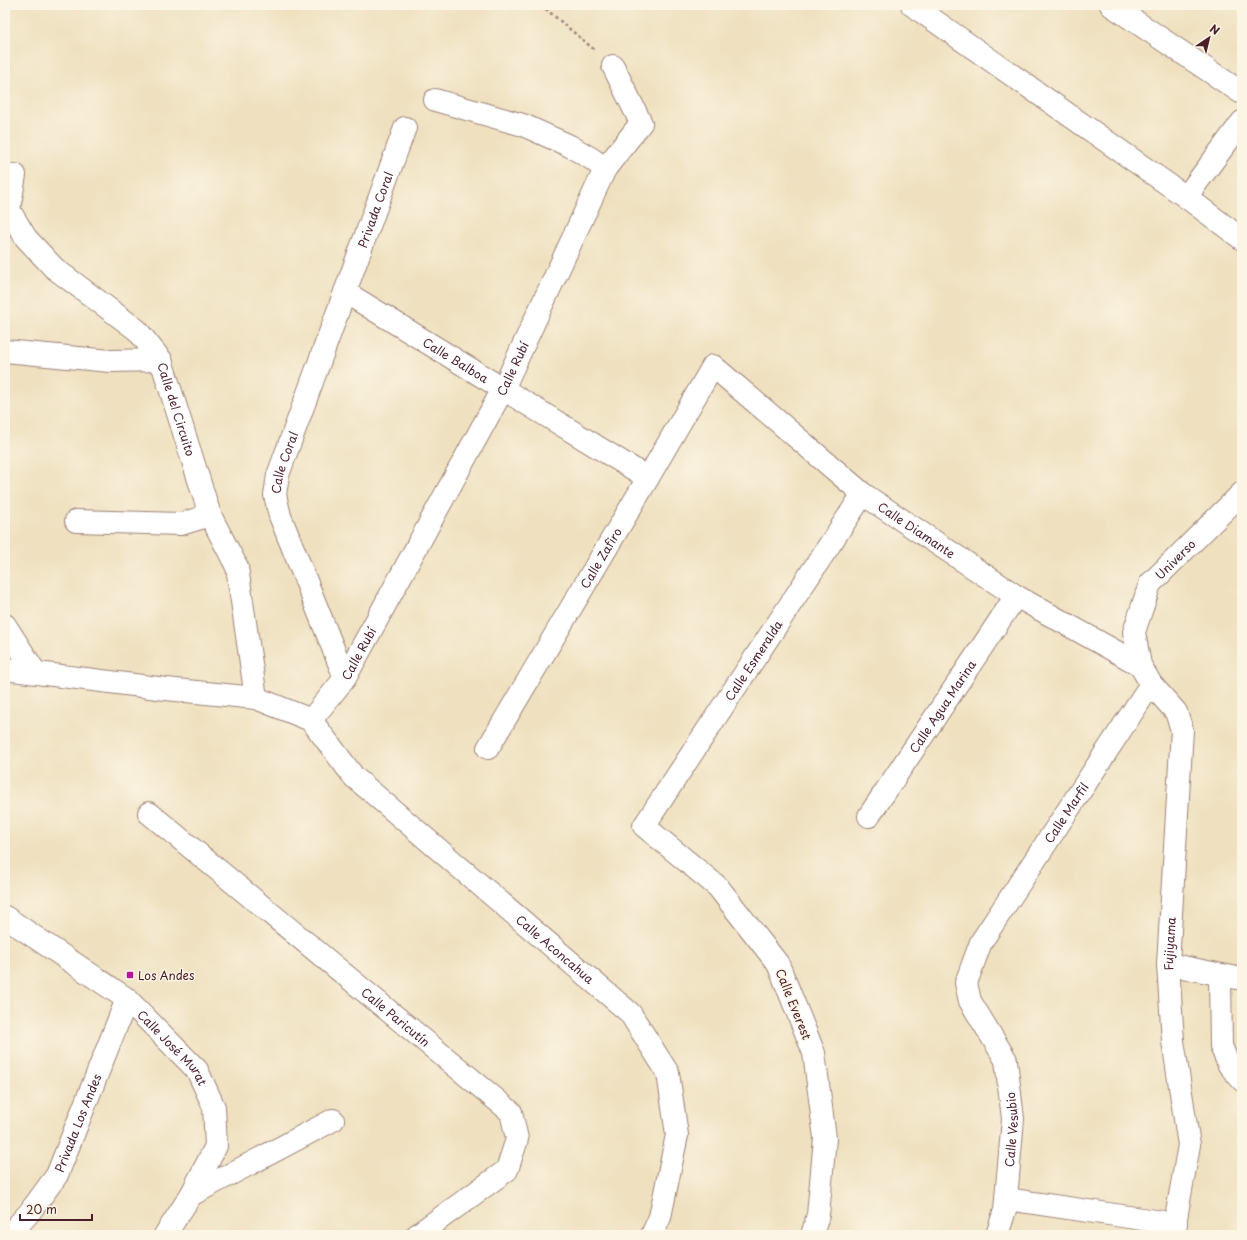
<svg xmlns="http://www.w3.org/2000/svg" width="1247" height="1240" font-family="'Playpen Sans',sans-serif">
<style>
.lines{fill:none;stroke-linecap:round;stroke-linejoin:round}
.minor-casing{stroke:#9c8076;stroke-width:24}
.path{stroke:#9c8076;stroke-width:2.5;stroke-dasharray:3 3;stroke-linecap:butt}
.minor{stroke:#fff;stroke-width:22}
.poi-dot{fill:#b5179e;stroke:#fcf5e5;stroke-width:1.5}
.labels{text-anchor:middle;dominant-baseline:central;stroke-width:3;stroke-linejoin:round;paint-order:stroke}
.street-label{font-size:12px;fill:#4a1f2b;stroke:#fcf5e5}
.poi-label{font-size:12px;fill:#4a1f2b;stroke:#fcf5e5;text-anchor:start}
</style>
<rect width="100%" height="100%" fill="#fcf5e5"/>
<filter id="ink" filterUnits="userSpaceOnUse"><feTurbulence type="fractalNoise" baseFrequency=".025" numOctaves="2"/><feDisplacementMap in="SourceGraphic" scale="8" xChannelSelector="R" yChannelSelector="G"/><feConvolveMatrix kernelMatrix="1 2 1 2 8 2 1 2 1" color-interpolation-filters="sRGB"/></filter>
<filter id="wash" filterUnits="userSpaceOnUse"><feTurbulence type="fractalNoise" baseFrequency=".012" numOctaves="4" result="noise"/><feDisplacementMap in="SourceGraphic" scale="16" xChannelSelector="R" yChannelSelector="G"/><feGaussianBlur stdDeviation="0.9" result="paint"/><feColorMatrix in="noise" values="0 0 0 0 0 0 0 0 0 0 0 0 0 0 0 0 0 1.4 0 .05"/><feComposite in="paint" operator="in"/></filter>
<g filter="url(#wash)">
<rect width="100%" height="100%" fill="#efe1c0"/>
</g>
<g filter="url(#ink)">
<g class="lines">
<g class="minor-casing">
<g id="minor">
<path d="M 912,5 L 1186,197 L 1242,239"/>
<path d="M 1111,5 L 1242,93"/>
<path d="M 435,100 L 523,125 L 570,146 L 592,159 L 605,169"/>
<path id="s1" d="M 15,175 L 9,210 L 26,238 L 54,268 L 137,330 L 161,360 L 210,515 L 237,567 L 256,698"/>
<path d="M 1186,197 L 1242,122"/>
<path id="s2" d="M 345,292 L 648,478"/>
<path d="M 5,351 L 110,361 L 161,360"/>
<path d="M 76,521 L 181,524 L 210,515"/>
<path d="M 5,625 L 35,672"/>
<path d="M 5,669 L 166,689 L 256,698 L 311,720"/>
<path id="s3" d="M 345,678 L 280,516 L 275,495 L 278,475 L 405,128"/>
<path id="s4" d="M 311,720 L 345,678 L 503,389 L 605,169 L 641,123 L 613,66"/>
<path id="s5" d="M 311,720 L 354,777 L 630,1013 L 668,1073 L 677,1135 L 660,1217 L 652,1235"/>
<path id="s6" d="M 488,748 L 648,478 L 713,366 L 863,494 L 1016,596 L 1140,665"/>
<path id="s7" d="M 149,813 L 511,1112 L 517,1139 L 507,1170 L 417,1235"/>
<path id="s8" d="M 869,816 L 1016,596"/>
<path id="s9" d="M 5,917 L 127,999 L 197,1070 L 214,1107 L 216,1146 L 191,1195 L 165,1235"/>
<path d="M 1168,964 L 1242,979"/>
<path d="M 1220,975 L 1221,1046 L 1229,1065 L 1242,1080"/>
<path d="M 191,1195 L 333,1120"/>
<path d="M 1006,1199 L 1176,1224"/>
<path id="s10" d="M 9,1235 L 29,1213 L 57,1175 L 127,999"/>
<path id="s11" d="M 812,1235 L 818,1215 L 825,1138 L 814,1053 L 778,964 L 718,887 L 644,826 L 863,494"/>
<path id="s12" d="M 997,1235 L 1005,1210 L 1013,1119 L 1006,1060 L 970,1001 L 966,983 L 981,942 L 1151,684"/>
<path id="s13" d="M 1173,1235 L 1189,1145 L 1173,1041 L 1168,964 L 1182,730 L 1176,712 L 1151,684 L 1140,665 L 1134,632 L 1150,584 L 1242,493"/>
</g>
</g>
<path class="path" d="M 541,5 L 596,51"/>
<use href="#minor" class="minor"/>
</g>
</g>
<rect class="poi-dot" x="126" y="971" width="8" height="8" rx="2"/>
<g class="labels">
<g class="street-label">
<text stroke="none"><textPath href="#s3" startOffset="499">Privada Coral</textPath></text>
<text stroke="none"><textPath href="#s2" startOffset="130">Calle Balboa</textPath></text>
<text stroke="none"><textPath href="#s4" startOffset="406">Calle Rubí</textPath></text>
<text stroke="none"><textPath href="#s1" startOffset="303">Calle del Circuito</textPath></text>
<text stroke="none"><textPath href="#s3" startOffset="230">Calle Coral</textPath></text>
<text stroke="none"><textPath href="#s6" startOffset="705">Calle Diamante</textPath></text>
<text stroke="none"><textPath href="#s6" startOffset="221">Calle Zafiro</textPath></text>
<text stroke="none"><textPath href="#s13" startOffset="706">Universo</textPath></text>
<text stroke="none"><textPath href="#s4" startOffset="82">Calle Rubí</textPath></text>
<text stroke="none"><textPath href="#s11" startOffset="672">Calle Esmeralda</textPath></text>
<text stroke="none"><textPath href="#s8" startOffset="132">Calle Agua Marina</textPath></text>
<text stroke="none"><textPath href="#s12" startOffset="463">Calle Marfil</textPath></text>
<text stroke="none"><textPath href="#s13" startOffset="294">Fujiyama</textPath></text>
<text stroke="none"><textPath href="#s5" startOffset="336">Calle Aconcahua</textPath></text>
<text transform="translate(794 1004) rotate(68)">Calle Everest</text>
<text stroke="none"><textPath href="#s7" startOffset="320">Calle Paricutín</textPath></text>
<text stroke="none"><textPath href="#s9" startOffset="214">Calle José Murat</textPath></text>
<text stroke="none"><textPath href="#s10" startOffset="133">Privada Los Andes</textPath></text>
<text stroke="none"><textPath href="#s12" startOffset="107">Calle Vesubio</textPath></text>
</g>
<g class="poi-label">
<text x="138" y="975">Los Andes</text>
</g>
</g>
<rect width="1247" height="1240" fill="none" stroke="#fcf5e5" stroke-width="20"/>
<g transform="translate(1209 38) rotate(35)" stroke="#fcf5e5" stroke-width="3" paint-order="stroke">
<path d="M0-3L7 15L0 10L-7 15Z" fill="#4a1f2b"/>
<text y="-6" font-size="11" font-weight="bold" text-anchor="middle" fill="#4a1f2b">N</text>
</g>
<path d="M20 1214v6h72v-6" fill="none" stroke="#4a1f2b" stroke-width="2"/>
<text x="26" y="1214" font-size="12" fill="#4a1f2b" stroke="#fcf5e5" stroke-width="3" paint-order="stroke">20 m</text>
</svg>
